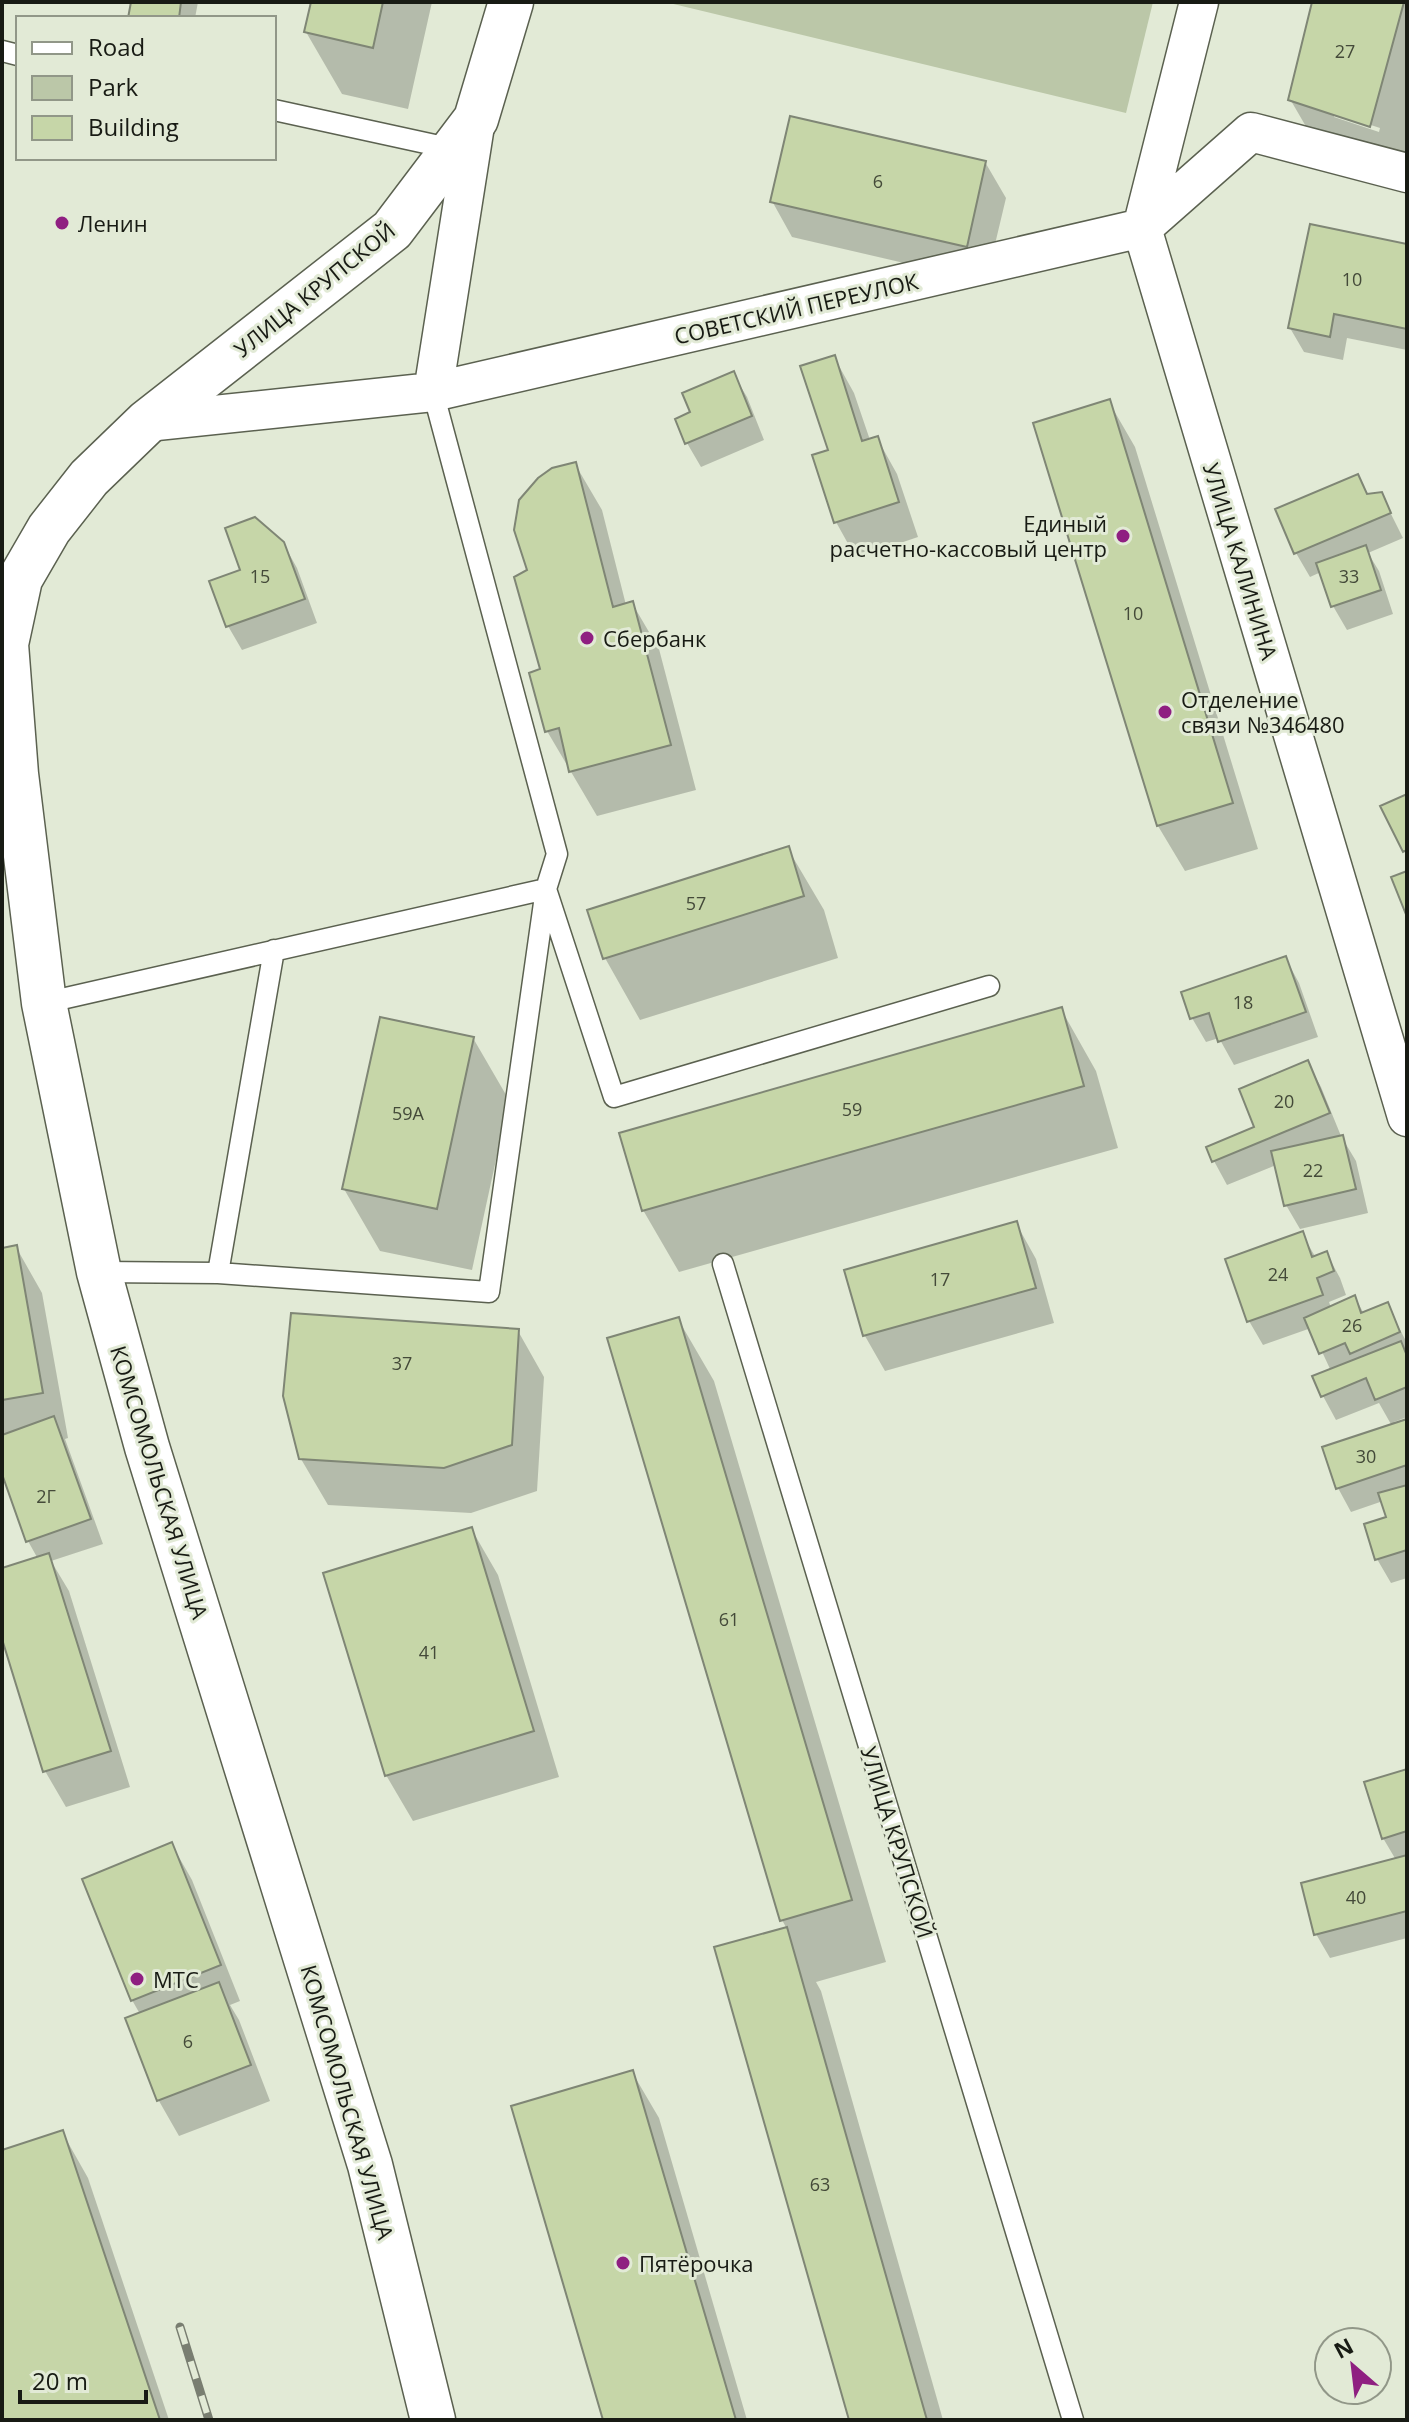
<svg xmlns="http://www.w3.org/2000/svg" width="1409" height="2422" font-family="'Open Sans',sans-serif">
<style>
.green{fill:#bbc7a8}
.shadow{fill:#0003;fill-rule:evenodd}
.building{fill:#c6d6a8;stroke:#7f8675;stroke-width:2}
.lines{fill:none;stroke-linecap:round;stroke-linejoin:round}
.lane-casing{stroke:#5b6150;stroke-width:23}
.street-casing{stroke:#5b6150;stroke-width:41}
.primary-casing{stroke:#5b6150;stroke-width:47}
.lane{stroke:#fff;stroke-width:20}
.street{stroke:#fff;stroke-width:38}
.primary{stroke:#fff;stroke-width:44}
.rail-casing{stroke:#797e71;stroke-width:9}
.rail{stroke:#e2ead6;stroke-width:6;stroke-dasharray:18;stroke-linecap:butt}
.poi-dot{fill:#8f1f81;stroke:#e2ead6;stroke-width:3}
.labels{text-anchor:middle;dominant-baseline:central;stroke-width:6;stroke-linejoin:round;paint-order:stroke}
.number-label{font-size:18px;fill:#444a39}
.poi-label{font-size:22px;fill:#181b14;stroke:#e2ead6;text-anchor:start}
.street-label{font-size:22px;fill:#181b14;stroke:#e2ead6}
</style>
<rect width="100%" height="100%" fill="#e2ead6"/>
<path class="green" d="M 665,2 L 1153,2 L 1126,113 Z"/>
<path class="shadow" d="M 133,2 L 198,2 L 195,18 L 130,18 Z
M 313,2 L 432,2 L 408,109 L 342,94 L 306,32 Z
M 1314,2 L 1407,2 L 1407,182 L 1326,161 L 1290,99 ZM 1334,113 L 1380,128 L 1379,132 L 1334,117 Z
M 985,162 L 1006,198 L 986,282 L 792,237 L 772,201 Z
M 1407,246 L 1407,350 L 1347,338 L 1343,360 L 1304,352 L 1290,328 Z
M 834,357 L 854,393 L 870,440 L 877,438 L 897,474 L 918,537 L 856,558 L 836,522 L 830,452 Z
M 733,374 L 747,397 L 764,440 L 701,467 L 687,443 L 693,413 Z
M 1109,402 L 1135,447 L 1258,849 L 1185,871 L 1158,826 L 1036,425 Z
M 575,464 L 602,510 L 626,605 L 632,603 L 659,649 L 696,790 L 597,816 L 547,731 L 531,674 L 543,670 L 530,571 Z
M 1358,476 L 1369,496 L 1381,494 L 1403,538 L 1368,553 L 1379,571 L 1393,614 L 1347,630 L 1333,606 L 1321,572 L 1310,577 L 1296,553 L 1278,510 Z
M 283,543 L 297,568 L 317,623 L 242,650 L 228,626 L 212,582 L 242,572 Z
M 788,849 L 824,910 L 838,958 L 640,1020 L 605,958 Z
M 1286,959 L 1299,983 L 1318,1037 L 1234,1065 L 1219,1038 L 1206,1042 L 1192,1018 L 1184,994 Z
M 1061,1009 L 1096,1071 L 1118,1148 L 679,1272 L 643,1210 Z
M 473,1038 L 509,1100 L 472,1270 L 380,1251 L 344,1189 Z
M 1308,1063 L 1321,1087 L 1341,1136 L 1356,1161 L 1368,1213 L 1300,1229 L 1286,1205 L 1276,1165 L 1227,1185 L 1214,1161 L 1257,1128 Z
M 1016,1223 L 1036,1259 L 1054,1323 L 885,1371 L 865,1336 L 847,1271 Z
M 1302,1234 L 1316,1258 L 1327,1254 L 1340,1278 L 1346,1295 L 1329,1302 L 1331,1308 L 1355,1297 L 1364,1314 L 1387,1305 L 1407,1343 L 1407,1417 L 1394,1422 L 1395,1425 L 1407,1421 L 1407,1578 L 1391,1583 L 1377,1559 L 1388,1519 L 1383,1501 L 1351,1512 L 1338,1488 L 1392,1426 L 1379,1403 L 1336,1420 L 1323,1396 L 1331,1371 L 1311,1328 L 1263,1345 L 1249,1321 Z
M 16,1247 L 42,1293 L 68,1438 L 65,1439 L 103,1544 L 51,1561 L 69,1591 L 130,1787 L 66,1807 L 45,1771 L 2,1632 L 2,1570 L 38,1559 L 28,1541 L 2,1468 L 2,1250 Z
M 678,1319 L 714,1381 L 886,1962 L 816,1982 L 821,1991 L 943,2420 L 851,2420 L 787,1929 L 782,1920 Z
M 518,1331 L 544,1377 L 537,1491 L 471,1513 L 328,1505 L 301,1459 Z
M 472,1530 L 498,1575 L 559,1777 L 413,1821 L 386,1775 Z
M 1407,1771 L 1407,1938 L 1330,1958 L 1316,1934 L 1396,1860 L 1383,1838 Z
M 172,1845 L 192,1880 L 240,2001 L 230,2005 L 239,2020 L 270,2101 L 179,2136 L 159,2101 L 128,2019 L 140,2014 L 132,2000 Z
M 632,2072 L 659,2118 L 747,2420 L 605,2420 Z
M 62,2132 L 88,2178 L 169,2420 L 2,2420 L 2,2153 Z"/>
<path class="building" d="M 131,2 L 181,2 L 179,18 L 128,18 Z
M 311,2 L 383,2 L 373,48 L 304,32 Z
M 1312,2 L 1404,2 L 1370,127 L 1288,100 Z
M 790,116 L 986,161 L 967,247 L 770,202 Z
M 1310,224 L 1407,244 L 1407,329 L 1334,314 L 1330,337 L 1288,328 Z
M 835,355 L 862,441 L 878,436 L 899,502 L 834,523 L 812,455 L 828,450 L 800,366 Z
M 734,371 L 752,416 L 685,444 L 675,419 L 690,412 L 682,393 Z
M 1110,399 L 1233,803 L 1157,826 L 1033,423 Z
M 576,462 L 613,607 L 633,601 L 671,745 L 569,772 L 559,728 L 545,732 L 529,673 L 540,669 L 514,577 L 527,570 L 514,530 L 519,500 L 538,478 L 552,468 Z
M 1358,474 L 1367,494 L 1382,492 L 1391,513 L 1294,554 L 1275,509 Z
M 255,517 L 284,542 L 305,599 L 226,627 L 209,581 L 240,570 L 225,528 Z
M 1366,545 L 1381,590 L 1331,607 L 1316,563 Z
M 1407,794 L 1407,850 L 1403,852 L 1380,806 Z
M 789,846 L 804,896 L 603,959 L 587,910 Z
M 1407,871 L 1407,917 L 1391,877 Z
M 1286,956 L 1306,1012 L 1218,1042 L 1209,1013 L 1190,1019 L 1181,992 Z
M 1062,1007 L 1084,1086 L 642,1211 L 619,1133 Z
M 380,1017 L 474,1037 L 437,1209 L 342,1189 Z
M 1308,1060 L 1330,1113 L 1212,1162 L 1206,1147 L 1254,1127 L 1239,1089 Z
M 1343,1135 L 1356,1189 L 1284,1206 L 1271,1151 Z
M 1017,1221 L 1036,1288 L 863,1336 L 844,1270 Z
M 1303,1231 L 1312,1257 L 1327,1251 L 1334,1271 L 1317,1278 L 1323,1295 L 1247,1322 L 1225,1259 Z
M 17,1245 L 43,1393 L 2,1400 L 2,1248 Z
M 1355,1295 L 1361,1313 L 1388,1302 L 1400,1332 L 1350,1354 L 1345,1343 L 1319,1354 L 1304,1318 Z
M 291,1313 L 519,1329 L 512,1445 L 444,1468 L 299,1459 L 283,1396 Z
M 679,1317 L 852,1900 L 780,1921 L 607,1338 Z
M 1401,1341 L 1407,1356 L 1407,1387 L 1375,1400 L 1366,1378 L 1321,1397 L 1312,1376 Z
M 54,1416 L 91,1519 L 26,1542 L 2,1474 L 2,1435 Z
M 1407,1419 L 1407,1465 L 1336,1489 L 1322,1447 Z
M 1407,1485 L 1407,1550 L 1375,1560 L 1364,1524 L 1386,1517 L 1378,1493 Z
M 472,1527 L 534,1731 L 385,1776 L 323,1573 Z
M 49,1553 L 111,1751 L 43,1772 L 2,1639 L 2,1568 Z
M 1407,1769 L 1407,1831 L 1382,1839 L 1364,1782 Z
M 172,1842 L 221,1965 L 131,2001 L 82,1879 Z
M 1407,1855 L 1407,1911 L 1314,1935 L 1301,1883 Z
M 787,1927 L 927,2420 L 849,2420 L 714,1947 Z
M 219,1982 L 251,2065 L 157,2101 L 125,2018 Z
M 633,2070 L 736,2420 L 603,2420 L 511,2106 Z
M 63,2130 L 160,2420 L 2,2420 L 2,2150 Z"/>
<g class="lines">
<g class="lane-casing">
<path id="lane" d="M 2,51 L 18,55
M 274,110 L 453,149
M 44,1003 L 546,889 L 614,1097 L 989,986
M 723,1264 L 1073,2420
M 99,1272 L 218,1273 L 489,1292 L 546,889 L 557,854 L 433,392
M 218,1273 L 274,950"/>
</g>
<g class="street-casing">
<path id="street" d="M 1199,2 L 1142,228 L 1407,1117
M 433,392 L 476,119
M 147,422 L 433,392 L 1142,228 L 1251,132 L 1407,173"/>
</g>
<g class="primary-casing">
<path id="primary" d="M 433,2420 L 370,2165 L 147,1447 L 99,1272 L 44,1003 L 16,774 L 6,644 L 20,579 L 49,529 L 89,478 L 147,422 L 392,230 L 476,119 L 511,2"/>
</g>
<use href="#lane" class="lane"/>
<use href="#street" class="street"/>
<use href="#primary" class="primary"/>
<g class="rail-casing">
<path id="rail" d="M 180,2327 L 209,2420"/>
</g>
<use href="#rail" class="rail"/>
</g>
<g class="poi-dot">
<circle cx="62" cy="223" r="8"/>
<circle cx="1123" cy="536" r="8"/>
<circle cx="587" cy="638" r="8"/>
<circle cx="1165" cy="712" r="8"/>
<circle cx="137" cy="1979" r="8"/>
<circle cx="623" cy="2263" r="8"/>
</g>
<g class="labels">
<g class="number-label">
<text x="1345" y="51">27</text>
<text x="878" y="181">6</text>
<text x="1352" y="279">10</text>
<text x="260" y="576">15</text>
<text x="1349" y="576">33</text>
<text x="1133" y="613">10</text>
<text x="696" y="903">57</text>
<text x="1243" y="1002">18</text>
<text x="1284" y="1101">20</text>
<text x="852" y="1109">59</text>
<text x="408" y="1113">59А</text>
<text x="1313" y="1170">22</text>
<text x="1278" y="1274">24</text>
<text x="940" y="1279">17</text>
<text x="1352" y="1325">26</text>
<text x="402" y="1363">37</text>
<text x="1366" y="1456">30</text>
<text x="46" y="1496">2Г</text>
<text x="729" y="1619">61</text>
<text x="429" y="1652">41</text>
<text x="1356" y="1897">40</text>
<text x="188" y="2041">6</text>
<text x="820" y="2184">63</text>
</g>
<g class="poi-label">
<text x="78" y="223">Ленин</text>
<text x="1107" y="523" text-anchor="end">Единый<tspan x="1107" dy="25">расчетно-кассовый центр</tspan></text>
<text x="603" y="638">Сбербанк</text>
<text x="1181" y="699">Отделение<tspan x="1181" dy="25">связи №346480</tspan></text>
<text x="153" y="1979">МТС</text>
<text x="639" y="2263">Пятёрочка</text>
</g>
<g class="street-label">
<text transform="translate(314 289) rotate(-39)">УЛИЦА КРУПСКОЙ</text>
<text transform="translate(796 308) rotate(-13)">СОВЕТСКИЙ ПЕРЕУЛОК</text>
<text transform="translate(1241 561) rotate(73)">УЛИЦА КАЛИНИНА</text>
<text transform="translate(160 1482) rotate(73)">КОМСОМОЛЬСКАЯ УЛИЦА</text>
<text transform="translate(898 1842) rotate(73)">УЛИЦА КРУПСКОЙ</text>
<text transform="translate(348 2102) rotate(74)">КОМСОМОЛЬСКАЯ УЛИЦА</text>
</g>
</g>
<rect width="1409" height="2422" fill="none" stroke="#181b14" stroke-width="8"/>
<rect x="16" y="16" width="260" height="144" fill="#e2ead6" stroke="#919788" stroke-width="2"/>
<rect x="32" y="42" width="40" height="12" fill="#ffffff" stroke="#919788" stroke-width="2"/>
<text x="88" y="56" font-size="24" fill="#181b14">Road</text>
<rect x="32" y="76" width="40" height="24" fill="#bbc7a8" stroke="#919788" stroke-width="2"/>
<text x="88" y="96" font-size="24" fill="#181b14">Park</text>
<rect x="32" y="116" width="40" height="24" fill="#c6d6a8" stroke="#919788" stroke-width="2"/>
<text x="88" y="136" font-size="24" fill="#181b14">Building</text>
<g transform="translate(1353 2366) rotate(332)"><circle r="38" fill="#e2ead6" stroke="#919788" stroke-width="2"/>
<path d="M0-6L14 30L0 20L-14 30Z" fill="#8f1f81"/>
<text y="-12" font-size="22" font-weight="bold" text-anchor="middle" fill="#181b14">N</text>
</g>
<path d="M20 2390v12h126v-12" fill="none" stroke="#181b14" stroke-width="4"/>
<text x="32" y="2390" font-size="24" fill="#181b14" stroke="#e2ead6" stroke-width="6" paint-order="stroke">20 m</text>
</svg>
